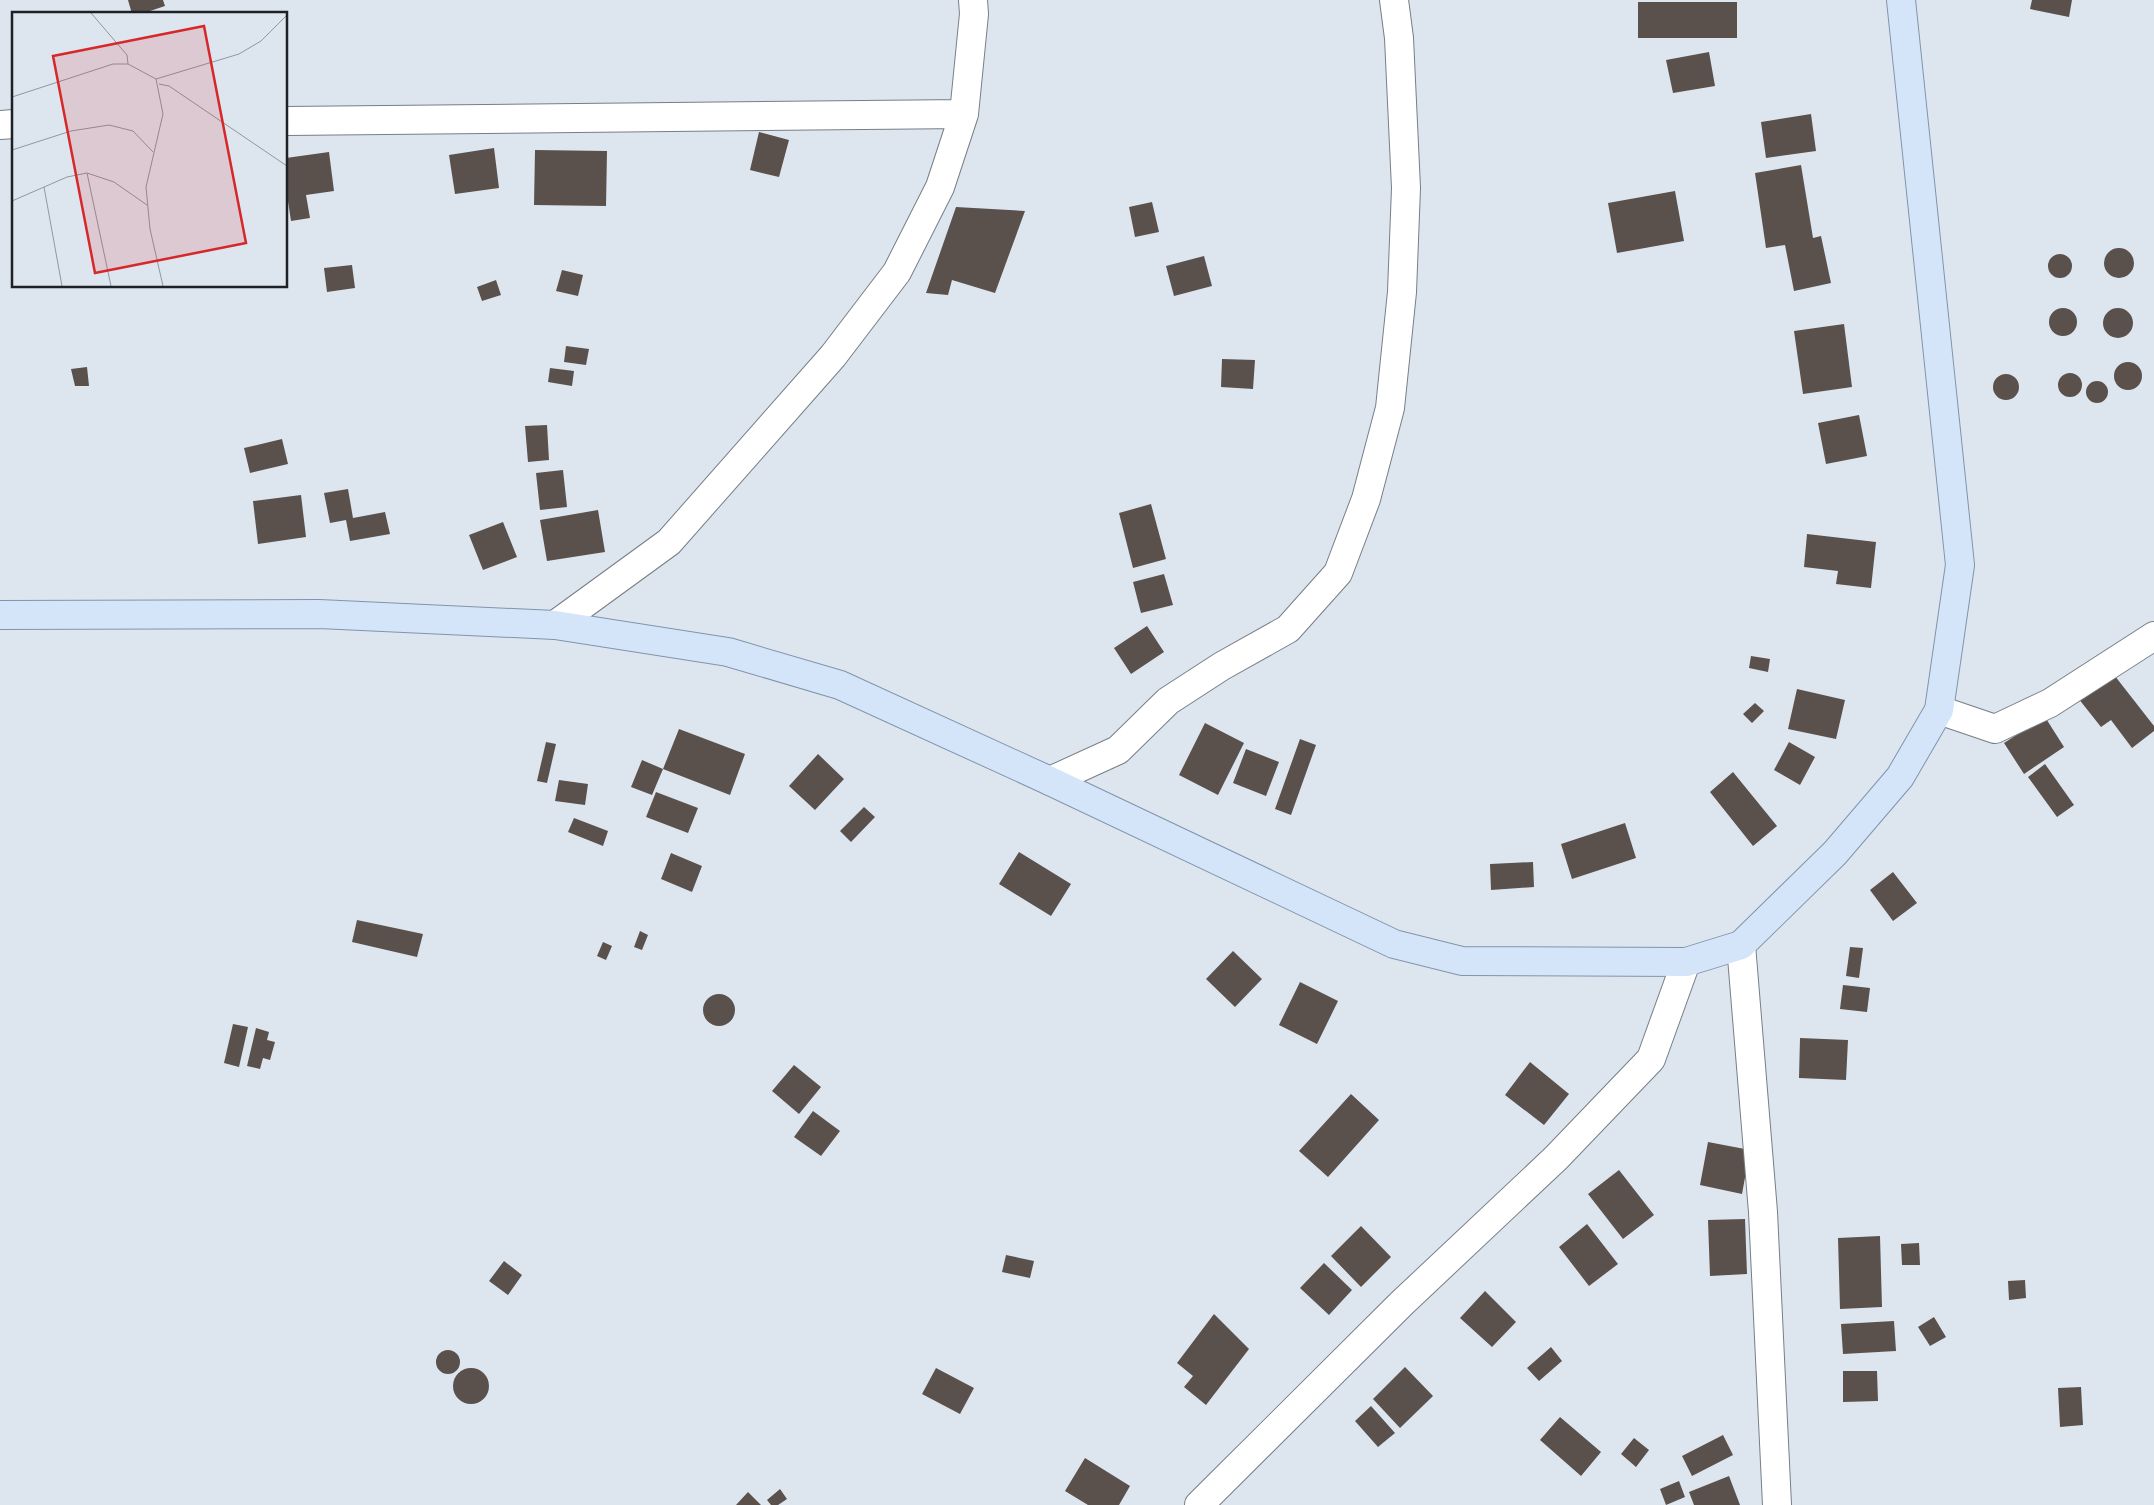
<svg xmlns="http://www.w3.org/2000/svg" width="2154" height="1505" font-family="'Exo 2',sans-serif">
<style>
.building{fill:#5a504c}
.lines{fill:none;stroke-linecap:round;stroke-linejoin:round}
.street-casing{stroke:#777e86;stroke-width:30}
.primary-casing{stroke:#8194ac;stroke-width:30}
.street{stroke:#fff;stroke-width:28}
.primary{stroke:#d4e5f9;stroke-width:28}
.inset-road{fill:none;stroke:#90979e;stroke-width:1}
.view{fill:#d62828;fill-opacity:0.15;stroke:#d62828;stroke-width:2.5}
.inset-edge{fill:none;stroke:#1d2024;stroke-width:2.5}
</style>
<rect width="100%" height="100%" fill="#dde6ef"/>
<path class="building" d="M 128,0 L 163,0 L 165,6 L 141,14 L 132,14 Z
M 2032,0 L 2072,0 L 2069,17 L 2030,9 Z
M 1638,2 L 1737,2 L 1737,38 L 1638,38 Z
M 1709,52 L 1715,86 L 1673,93 L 1666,60 Z
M 1811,114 L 1816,151 L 1766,158 L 1761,122 Z
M 759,132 L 789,140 L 779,177 L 750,170 Z
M 494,148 L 499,188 L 455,194 L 449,155 Z
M 535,150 L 607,151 L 606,206 L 534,205 Z
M 329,152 L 334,191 L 306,195 L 310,218 L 291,221 L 286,188 L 286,158 Z
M 1801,165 L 1813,238 L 1821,236 L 1831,283 L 1794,291 L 1785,245 L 1766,248 L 1755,173 Z
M 1675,191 L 1684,241 L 1617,253 L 1608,203 Z
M 1152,202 L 1159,232 L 1135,237 L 1129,207 Z
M 956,207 L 1025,211 L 995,293 L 952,280 L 948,295 L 926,293 Z
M2104 263a15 15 0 1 1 30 0a15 15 0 1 1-30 0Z
M2048 266a12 12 0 1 1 24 0a12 12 0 1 1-24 0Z
M 1204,256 L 1212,286 L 1174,296 L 1166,266 Z
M 352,265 L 355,288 L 327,292 L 324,268 Z
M 562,270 L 583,275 L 578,296 L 556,291 Z
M 496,280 L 501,295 L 482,301 L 477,287 Z
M2103 323a15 15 0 1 1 30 0a15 15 0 1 1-30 0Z
M2049 322a14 14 0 1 1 28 0a14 14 0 1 1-28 0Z
M 1844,324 L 1852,387 L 1803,394 L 1794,331 Z
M 566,346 L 589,349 L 586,365 L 564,362 Z
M 1222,359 L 1255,360 L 1253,389 L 1221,387 Z
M2114 376a14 14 0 1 1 28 0a14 14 0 1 1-28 0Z
M 87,367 L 89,386 L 75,386 L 71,369 Z
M 550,368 L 574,371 L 572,386 L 548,382 Z
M2058 385a12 12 0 1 1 24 0a12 12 0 1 1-24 0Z
M1993 387a13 13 0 1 1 26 0a13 13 0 1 1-26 0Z
M2086 392a11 11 0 1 1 22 0a11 11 0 1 1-22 0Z
M 1859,415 L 1867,456 L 1826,464 L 1818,423 Z
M 547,425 L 549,460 L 528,462 L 525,426 Z
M 282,439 L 288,464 L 250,473 L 244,448 Z
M 563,470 L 567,507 L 540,510 L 536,473 Z
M 348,489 L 353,518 L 385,512 L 390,534 L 350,541 L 346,520 L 330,523 L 324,493 Z
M 301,495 L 306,537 L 258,544 L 253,501 Z
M 1151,504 L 1166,559 L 1133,568 L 1119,513 Z
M 598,510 L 605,552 L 547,561 L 540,520 Z
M 503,522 L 517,557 L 483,570 L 469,535 Z
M 1807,534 L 1876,542 L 1871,588 L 1836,584 L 1838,571 L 1804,567 Z
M 1164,574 L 1173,605 L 1141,613 L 1133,582 Z
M 1147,626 L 1164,652 L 1131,674 L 1114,648 Z
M 1751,656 L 1770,659 L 1768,672 L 1749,668 Z
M 2111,671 L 2154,726 L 2154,731 L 2132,748 L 2111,720 L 2101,727 L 2078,698 Z
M 1797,689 L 1845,700 L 1836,739 L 1788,729 Z
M 1755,703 L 1764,711 L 1752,723 L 1743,714 Z
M 2045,717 L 2064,747 L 2024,774 L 2004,743 Z
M 1205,723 L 1244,743 L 1218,795 L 1179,775 Z
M 679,729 L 745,754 L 730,795 L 663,769 Z
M 1300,739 L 1316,745 L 1291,815 L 1275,809 Z
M 546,742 L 556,744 L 547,783 L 537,781 Z
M 1789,742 L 1815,757 L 1800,785 L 1774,770 Z
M 1246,749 L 1279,762 L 1266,796 L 1233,783 Z
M 818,754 L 844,779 L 815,810 L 789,786 Z
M 642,760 L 663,769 L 652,795 L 631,787 Z
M 2045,764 L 2074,805 L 2057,817 L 2028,777 Z
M 1733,772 L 1777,826 L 1753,846 L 1710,792 Z
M 559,780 L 588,784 L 585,805 L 555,801 Z
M 656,792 L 698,808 L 688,833 L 646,817 Z
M 864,807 L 875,817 L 851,842 L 840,831 Z
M 574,818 L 608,831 L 603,846 L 568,832 Z
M 1625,823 L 1636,858 L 1572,879 L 1561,844 Z
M 1019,852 L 1071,884 L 1051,916 L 999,884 Z
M 671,853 L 702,866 L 692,892 L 661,879 Z
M 1533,862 L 1534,887 L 1491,890 L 1490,864 Z
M 1893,872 L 1917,903 L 1893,921 L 1870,890 Z
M 357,920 L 423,934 L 417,957 L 352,942 Z
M 640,931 L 648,935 L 642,950 L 634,947 Z
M 603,942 L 612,946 L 606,960 L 597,956 Z
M 1850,947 L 1863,948 L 1859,978 L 1846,976 Z
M 1233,951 L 1262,979 L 1235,1007 L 1206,979 Z
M 1300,982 L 1338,1001 L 1317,1044 L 1279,1025 Z
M 1843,985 L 1870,988 L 1867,1012 L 1840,1009 Z
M703 1010a16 16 0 1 1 32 0a16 16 0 1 1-32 0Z
M 233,1024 L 248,1027 L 239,1067 L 224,1063 Z
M 256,1028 L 269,1032 L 267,1040 L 275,1042 L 270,1060 L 263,1058 L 260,1069 L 247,1066 Z
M 1800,1038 L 1848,1040 L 1846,1080 L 1799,1078 Z
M 1530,1062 L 1569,1094 L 1544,1125 L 1505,1095 Z
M 794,1065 L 821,1087 L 799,1114 L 772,1091 Z
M 1351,1094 L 1379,1120 L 1328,1177 L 1299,1151 Z
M 813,1111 L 840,1131 L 821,1156 L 794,1137 Z
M 1708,1142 L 1750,1150 L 1742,1194 L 1700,1185 Z
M 1619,1170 L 1654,1215 L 1623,1239 L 1588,1194 Z
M 1745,1219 L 1747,1274 L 1710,1276 L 1708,1220 Z
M 1587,1224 L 1618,1264 L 1589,1286 L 1559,1247 Z
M 1361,1226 L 1391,1257 L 1361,1287 L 1331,1256 Z
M 1880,1236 L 1882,1307 L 1840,1309 L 1838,1238 Z
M 1919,1243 L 1920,1265 L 1902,1265 L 1901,1244 Z
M 1006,1255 L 1034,1261 L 1030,1278 L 1002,1272 Z
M 504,1261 L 522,1275 L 508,1295 L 489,1281 Z
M 1324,1263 L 1352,1290 L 1329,1315 L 1300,1288 Z
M 2025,1280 L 2026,1298 L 2009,1300 L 2008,1281 Z
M 1485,1291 L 1516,1322 L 1492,1347 L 1460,1318 Z
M 1214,1314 L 1249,1349 L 1206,1405 L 1184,1387 L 1193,1376 L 1177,1363 Z
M 1934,1317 L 1946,1337 L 1930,1346 L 1918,1327 Z
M 1894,1321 L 1896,1351 L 1843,1354 L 1841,1324 Z
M 1551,1347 L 1562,1361 L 1539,1381 L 1527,1368 Z
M436 1362a12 12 0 1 1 24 0a12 12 0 1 1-24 0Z
M 1405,1367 L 1433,1396 L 1400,1428 L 1373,1399 Z
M 936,1368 L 974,1388 L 960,1414 L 922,1394 Z
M453 1386a18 18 0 1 1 36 0a18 18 0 1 1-36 0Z
M 1843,1371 L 1877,1371 L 1878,1401 L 1843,1402 Z
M 2081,1387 L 2083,1425 L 2060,1427 L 2058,1388 Z
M 1371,1406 L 1395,1433 L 1378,1447 L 1355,1421 Z
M 1560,1417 L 1601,1452 L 1581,1476 L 1540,1440 Z
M 1723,1435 L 1733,1455 L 1692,1476 L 1682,1456 Z
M 1634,1438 L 1649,1450 L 1636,1467 L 1621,1454 Z
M 1085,1458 L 1130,1486 L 1119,1505 L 1088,1505 L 1065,1491 Z
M 1729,1476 L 1740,1505 L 1694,1505 L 1689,1492 Z
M 1679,1481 L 1685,1497 L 1666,1505 L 1660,1489 Z
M 780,1489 L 787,1499 L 778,1505 L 771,1505 L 767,1500 Z
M 748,1492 L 761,1505 L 736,1505 Z"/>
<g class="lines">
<g class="street-casing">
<path id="street" d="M 286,121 L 964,114
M 0,125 L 14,124
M 555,625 L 669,542 L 833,356 L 897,272 L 940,187 L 964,114 L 974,14 L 973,0
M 1939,710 L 1995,729 L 2050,703 L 2154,636
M 1050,781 L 1118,750 L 1168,701 L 1222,666 L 1288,629 L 1338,573 L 1366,499 L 1390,408 L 1402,292 L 1406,188 L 1399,38 L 1394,0
M 1741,945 L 1763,1212 L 1777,1505
M 1199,1505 L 1402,1303 L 1556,1158 L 1651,1059 L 1686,962"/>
</g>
<g class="primary-casing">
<path id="primary" d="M 0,615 L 319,614 L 555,625 L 728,652 L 840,685 L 1050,781 L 1394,944 L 1462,961 L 1686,962 L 1741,945 L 1835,853 L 1900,777 L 1939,710 L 1960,565 L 1901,0"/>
</g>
<use href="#street" class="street"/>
<use href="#primary" class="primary"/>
</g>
<g transform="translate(12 12)">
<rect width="275" height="275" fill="#dde6ef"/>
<path class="inset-road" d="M 79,1 L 115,43 L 116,52M 144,67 L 227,42 L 249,29 L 275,3M 147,72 L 157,74 L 275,154M 0,85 L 101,52 L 116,52 L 144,67 L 151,102 L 134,175 L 138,217 L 151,274M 0,138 L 59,119 L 97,113 L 121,119 L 141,140M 75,161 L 99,274M 32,175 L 50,274M 0,189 L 55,165 L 75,161 L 102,170 L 135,193"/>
<path class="view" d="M 192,14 L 234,231 L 83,261 L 41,44 Z"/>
<rect width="275" height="275" class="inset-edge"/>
</g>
</svg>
